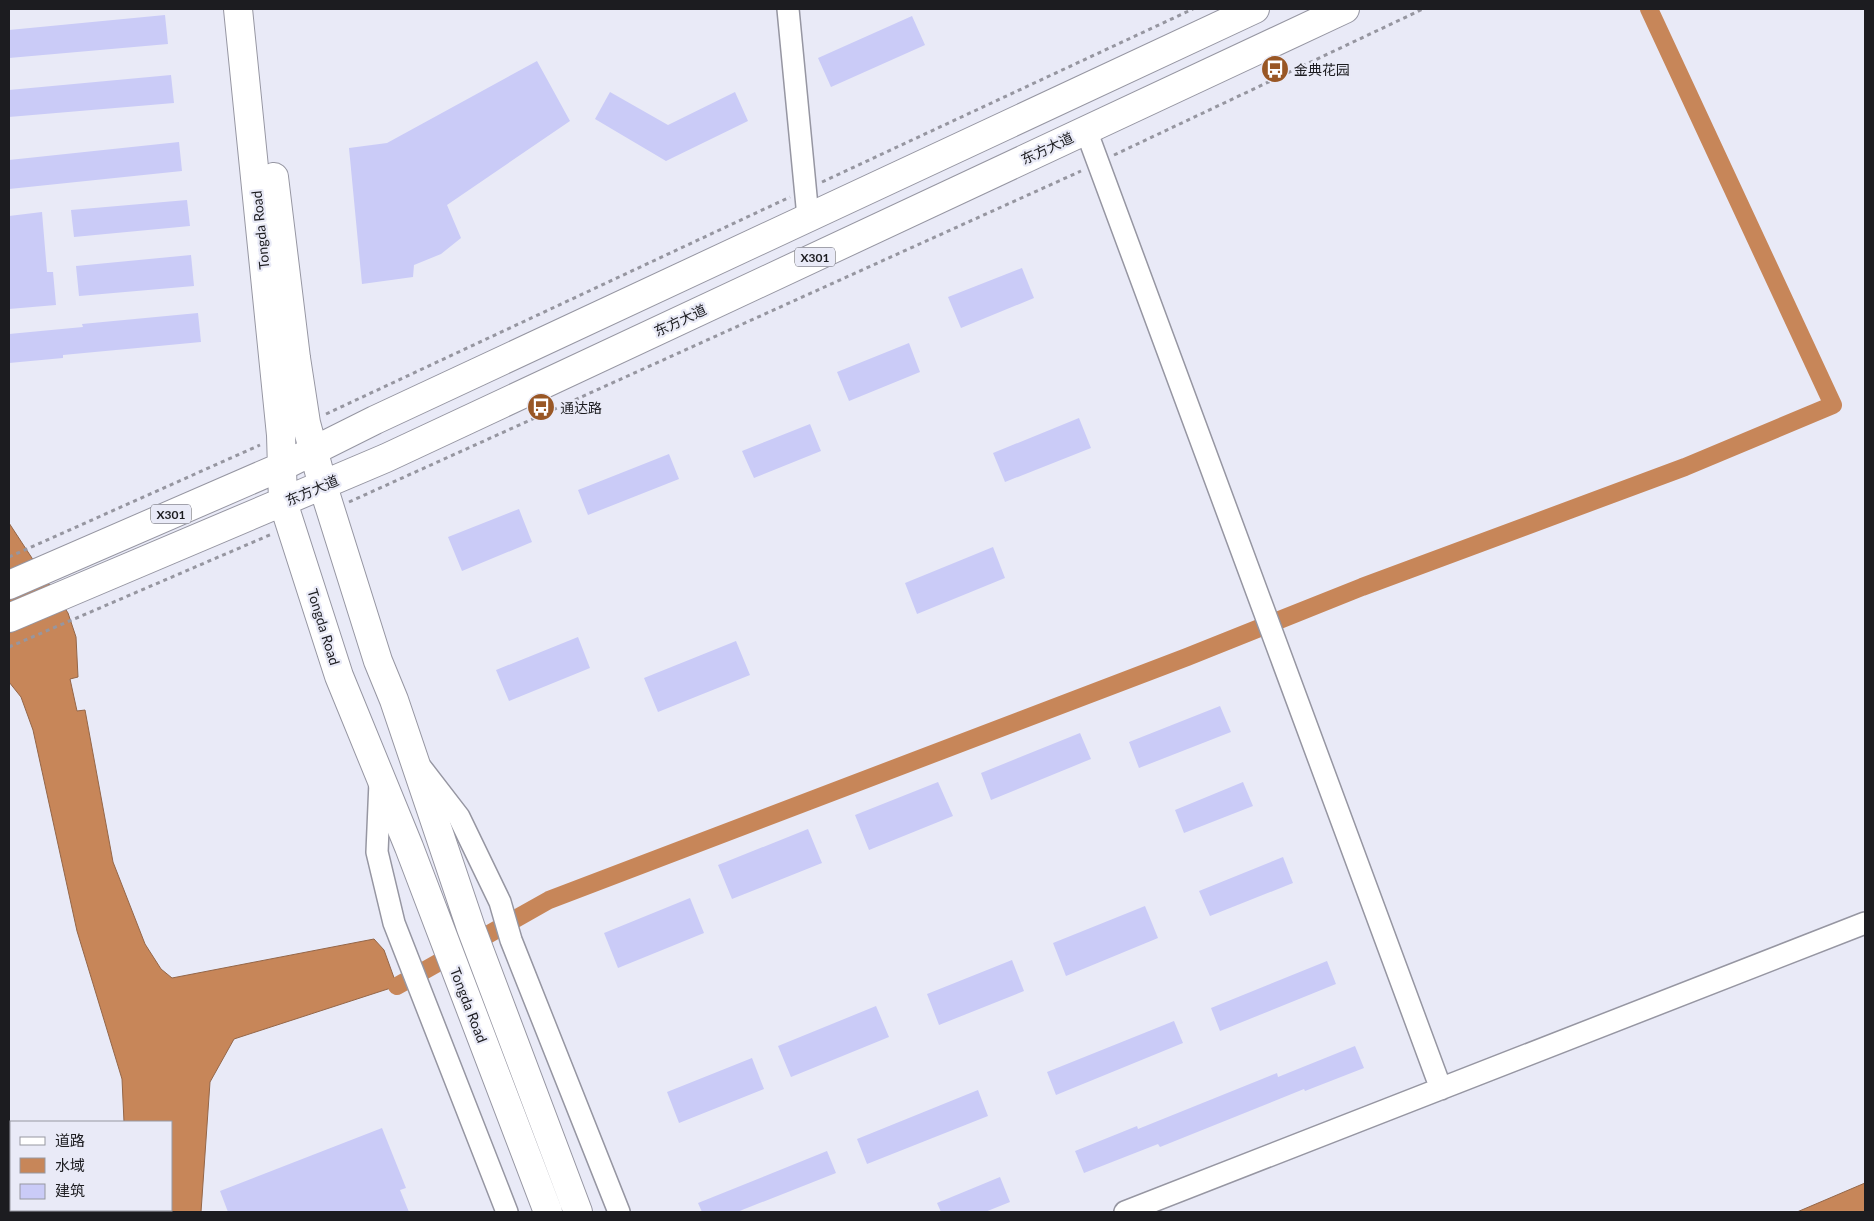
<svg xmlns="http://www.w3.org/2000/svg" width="1874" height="1221" font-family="Lato,'Noto Sans SC',sans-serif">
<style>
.water{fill:#c78659;stroke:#946648}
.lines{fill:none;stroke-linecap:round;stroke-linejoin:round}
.canal{stroke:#c78659;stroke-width:18}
.building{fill:#cacbf7}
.minor-casing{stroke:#9696a2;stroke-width:24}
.major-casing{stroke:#9696a2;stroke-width:30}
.path{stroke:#9696a0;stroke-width:3;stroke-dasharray:4 4;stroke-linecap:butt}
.minor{stroke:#fff;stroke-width:21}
.major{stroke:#fff;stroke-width:28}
.labels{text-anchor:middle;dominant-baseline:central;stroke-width:4.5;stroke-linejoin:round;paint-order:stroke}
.shield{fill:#e9eaf7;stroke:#5a5a60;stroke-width:1}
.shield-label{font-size:12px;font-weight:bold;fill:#1c1c20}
.poi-label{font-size:14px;fill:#1c1c20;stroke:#e9eaf7;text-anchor:start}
.street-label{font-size:14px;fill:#1c1c20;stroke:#e9eaf7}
</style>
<rect width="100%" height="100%" fill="#e9eaf7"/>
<path class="water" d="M 9,523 L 68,613 L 76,637 L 78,677 L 70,679 L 77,711 L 85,710 L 113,862 L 145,944 L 161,969 L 172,978 L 374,939 L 384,950 L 397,986 L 234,1039 L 210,1082 L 201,1212 L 127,1212 L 127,1210 L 171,1210 L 171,1122 L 124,1122 L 122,1079 L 77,931 L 33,730 L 21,697 L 9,682 Z
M 1865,1183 L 1865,1212 L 1797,1212 Z"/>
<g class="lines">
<path class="canal" d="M 397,986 L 549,900 L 1187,657 L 1362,587 L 1685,467 L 1833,405 L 1649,9"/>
</g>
<path class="building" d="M 165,15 L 168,44 L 9,58 L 9,30 Z
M 912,16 L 925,45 L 831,87 L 818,58 Z
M 537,61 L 570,121 L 447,205 L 461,238 L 441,254 L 414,265 L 413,277 L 362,284 L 349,148 L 387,143 Z
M 171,75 L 174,103 L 9,117 L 9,90 Z
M 610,92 L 668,125 L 735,92 L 748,121 L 666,161 L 595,119 Z
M 179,142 L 182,171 L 9,189 L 9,160 Z
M 187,200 L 190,226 L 74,237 L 71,210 Z
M 42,212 L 47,272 L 53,272 L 56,305 L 9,309 L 9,216 Z
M 191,255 L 194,286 L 79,296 L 76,266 Z
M 1022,268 L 1034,298 L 961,328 L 948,297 Z
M 198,313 L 201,342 L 63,355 L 63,358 L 9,363 L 9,334 L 83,327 L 82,324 Z
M 909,343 L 920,372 L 849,401 L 837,372 Z
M 1079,418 L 1091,448 L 1005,482 L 993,453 Z
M 810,424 L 821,451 L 754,478 L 742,451 Z
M 669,454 L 679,479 L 588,515 L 578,490 Z
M 519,509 L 532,542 L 462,571 L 448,537 Z
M 993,547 L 1005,578 L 917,614 L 905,583 Z
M 578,637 L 590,668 L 509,701 L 496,670 Z
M 736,641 L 750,675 L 658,712 L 644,678 Z
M 1220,706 L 1231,732 L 1139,768 L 1129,742 Z
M 1080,733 L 1091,759 L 991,800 L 981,773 Z
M 938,782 L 953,816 L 869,850 L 855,815 Z
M 1243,782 L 1253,806 L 1184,833 L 1175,810 Z
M 808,829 L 822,863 L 732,899 L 718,865 Z
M 1283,857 L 1293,883 L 1210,916 L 1199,891 Z
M 690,898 L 704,933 L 618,968 L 604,933 Z
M 1145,906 L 1158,938 L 1066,976 L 1053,943 Z
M 1012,960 L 1024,991 L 939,1025 L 927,994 Z
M 1327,961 L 1336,984 L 1220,1031 L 1211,1008 Z
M 876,1006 L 889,1037 L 791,1077 L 778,1046 Z
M 1174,1021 L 1183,1043 L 1056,1095 L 1047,1072 Z
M 1355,1046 L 1364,1068 L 1305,1091 L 1304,1089 L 1160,1147 L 1158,1144 L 1084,1173 L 1075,1151 L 1137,1126 L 1138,1129 L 1277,1073 L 1278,1077 Z
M 752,1058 L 764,1089 L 679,1123 L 667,1092 Z
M 978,1090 L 988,1116 L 867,1164 L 857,1139 Z
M 382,1128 L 406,1188 L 400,1190 L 409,1212 L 228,1212 L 220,1191 Z
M 827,1151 L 836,1173 L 737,1212 L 702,1212 L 698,1203 Z
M 1000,1177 L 1010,1202 L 985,1212 L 941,1212 L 937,1203 Z"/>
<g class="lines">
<g class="minor-casing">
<path id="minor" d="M 788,9 L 808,217
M 1086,130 L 1441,1089
M 422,769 L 459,817 L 500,902 L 511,940 L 619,1212
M 380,782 L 377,852 L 394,923 L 507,1212
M 1125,1212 L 1865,923"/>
</g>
<g class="major-casing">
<path id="major" d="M 238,9 L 281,435 L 283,502 L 339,676 L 409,847 L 548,1212
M 274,177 L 296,358 L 306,423 L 323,486 L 378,661 L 394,700 L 471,928 L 578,1212
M 9,585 L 283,466 L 375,420 L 1255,9
M 9,618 L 386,458 L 1345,9"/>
</g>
<path class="path" d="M 1114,155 L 1423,9
M 822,182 L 1193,9
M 326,414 L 790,197
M 349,502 L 1081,171
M 9,557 L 260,445
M 9,647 L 272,534"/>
<use href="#minor" class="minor"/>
<use href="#major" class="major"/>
</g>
<defs>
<g id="bus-disc" transform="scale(1.4375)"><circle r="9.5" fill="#995725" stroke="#e9eaf7"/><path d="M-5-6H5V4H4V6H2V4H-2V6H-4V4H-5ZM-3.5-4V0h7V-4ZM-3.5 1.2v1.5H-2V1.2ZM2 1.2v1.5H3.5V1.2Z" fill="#fff"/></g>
</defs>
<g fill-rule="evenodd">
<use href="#bus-disc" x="1275" y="69"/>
<use href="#bus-disc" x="541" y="407"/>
</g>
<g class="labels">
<g class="shield">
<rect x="795" y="247.5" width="40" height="19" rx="4"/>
<rect x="151" y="504.5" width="40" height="19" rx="4"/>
</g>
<g class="shield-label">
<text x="815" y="257">X301</text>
<text x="171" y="514">X301</text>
</g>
<g class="poi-label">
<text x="1294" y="69">金典花园</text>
<text x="560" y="407">通达路</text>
</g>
<g class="street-label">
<text transform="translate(1047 148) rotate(-25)">东方大道</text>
<text transform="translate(260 230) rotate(-96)">Tongda Road</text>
<text transform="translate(680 320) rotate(-25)">东方大道</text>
<text transform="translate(312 490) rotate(-23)">东方大道</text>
<text transform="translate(324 627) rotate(73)">Tongda Road</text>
<text transform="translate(469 1005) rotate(69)">Tongda Road</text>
</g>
</g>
<rect width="1874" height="1221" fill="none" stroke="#1c1c20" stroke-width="20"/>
<rect x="10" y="1121" width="162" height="90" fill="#e9eaf7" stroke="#9798a1"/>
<rect x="20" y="1137" width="25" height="8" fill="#ffffff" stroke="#9798a1"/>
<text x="55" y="1146" font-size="15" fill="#1c1c20">道路</text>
<rect x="20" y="1158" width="25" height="15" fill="#c78659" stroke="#9798a1"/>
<text x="55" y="1171" font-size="15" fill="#1c1c20">水域</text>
<rect x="20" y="1184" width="25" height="15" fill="#cacbf7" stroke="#9798a1"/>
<text x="55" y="1196" font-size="15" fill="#1c1c20">建筑</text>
</svg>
